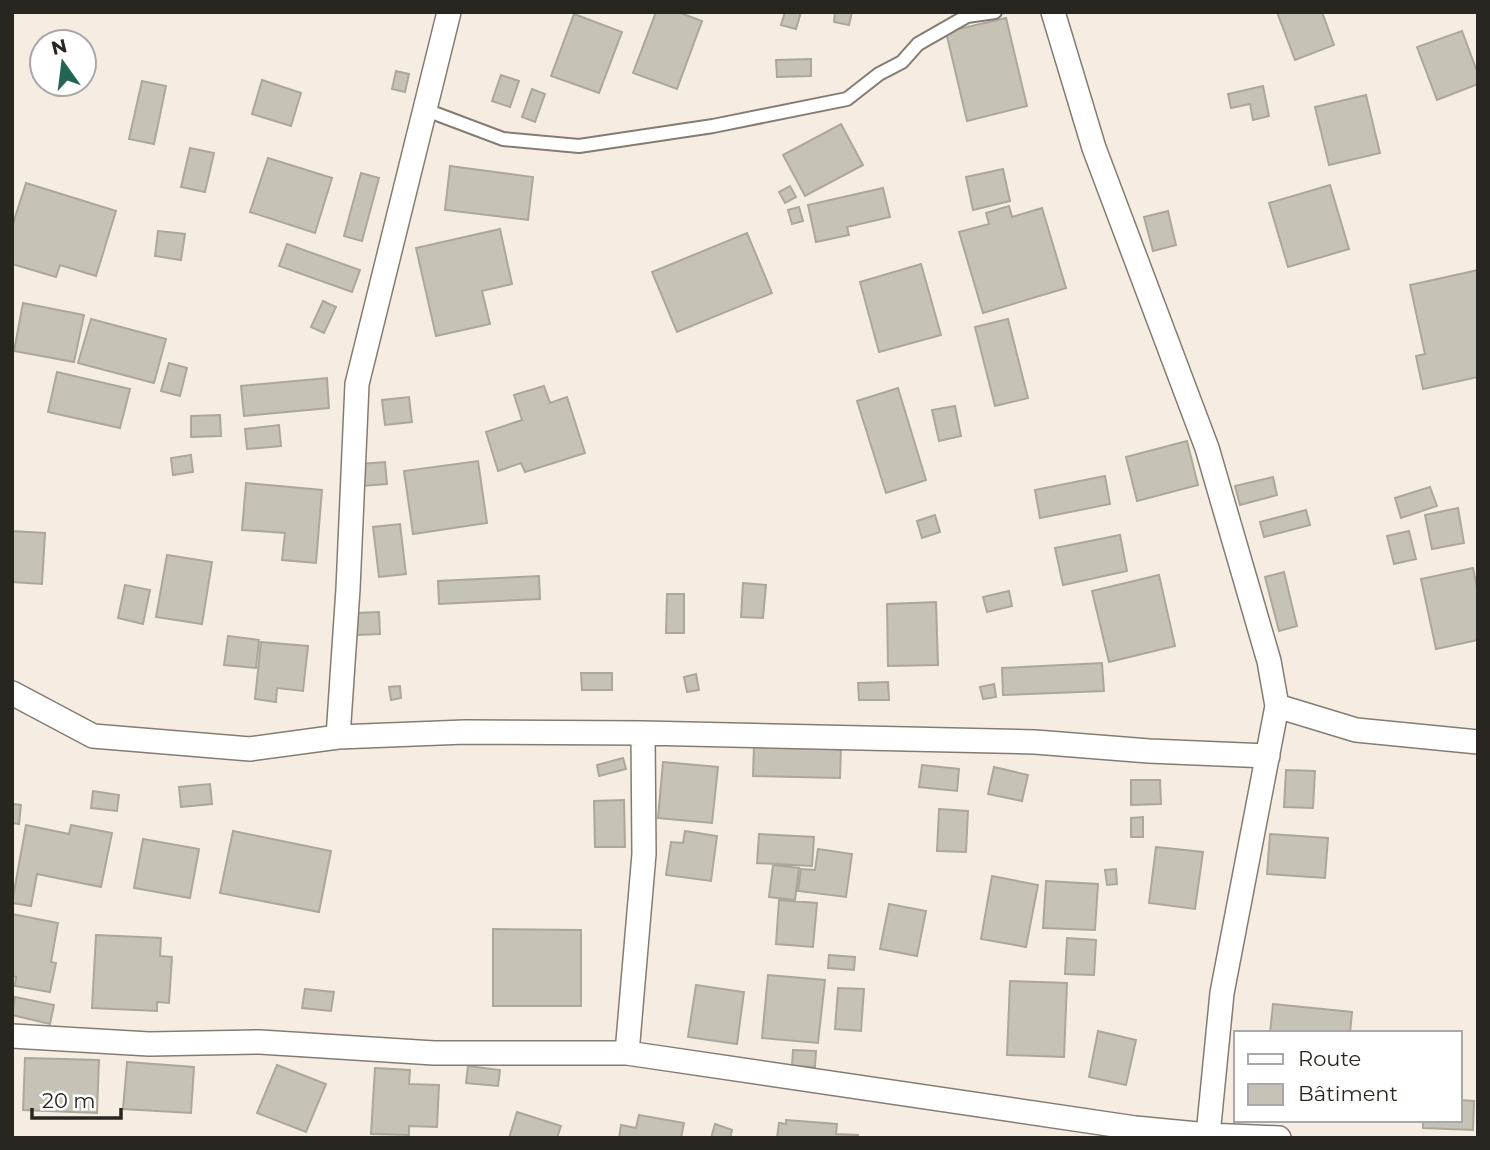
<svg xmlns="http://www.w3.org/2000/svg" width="1490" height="1150" font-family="Montserrat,sans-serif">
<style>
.building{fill:#c6c2b5;stroke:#aba89b;stroke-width:2}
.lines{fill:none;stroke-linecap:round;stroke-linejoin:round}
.service-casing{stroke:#847c71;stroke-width:16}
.minor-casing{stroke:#847c71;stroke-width:26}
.service{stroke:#fff;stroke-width:12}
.minor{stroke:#fff;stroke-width:23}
</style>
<rect width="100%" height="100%" fill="#f6ede2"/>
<path class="building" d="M 656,12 L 678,12 L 702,21 L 677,89 L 633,73 Z
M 785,12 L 801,12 L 796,29 L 781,25 Z
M 835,12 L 852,12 L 849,25 L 834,22 Z
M 1277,12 L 1322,12 L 1334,45 L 1295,60 Z
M 574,14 L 622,32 L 599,93 L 551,76 Z
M 1006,18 L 1027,106 L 967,121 L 946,32 Z
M 1462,31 L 1478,74 L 1478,84 L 1437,100 L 1417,47 Z
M 811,59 L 811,76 L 777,77 L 776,60 Z
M 396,71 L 409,74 L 405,92 L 392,89 Z
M 501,75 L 519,81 L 510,107 L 492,101 Z
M 262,80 L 301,93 L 291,126 L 252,114 Z
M 142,81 L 166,86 L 154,144 L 129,139 Z
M 1263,86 L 1269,116 L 1253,120 L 1250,104 L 1231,108 L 1228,94 Z
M 532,89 L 545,94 L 535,122 L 522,117 Z
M 1366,95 L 1380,153 L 1329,165 L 1315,107 Z
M 841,124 L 863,165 L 805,196 L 783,155 Z
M 190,148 L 214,153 L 205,192 L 181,187 Z
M 268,158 L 332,178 L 315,233 L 250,212 Z
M 450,166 L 533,177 L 528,220 L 445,210 Z
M 1003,169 L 1010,201 L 973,210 L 966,177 Z
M 361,173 L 379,178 L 362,241 L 344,236 Z
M 26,183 L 116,211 L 96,276 L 60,265 L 56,277 L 12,264 L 12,227 Z
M 1330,185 L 1349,249 L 1288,267 L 1269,203 Z
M 790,186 L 796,197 L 785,203 L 779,192 Z
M 883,188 L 890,217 L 847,227 L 849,235 L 816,242 L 808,205 Z
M 1009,206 L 1012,217 L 1042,208 L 1066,288 L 983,313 L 959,232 L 989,224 L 986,213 Z
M 799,207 L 803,221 L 792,224 L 788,210 Z
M 1168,211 L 1176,245 L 1153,251 L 1144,217 Z
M 500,229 L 512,284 L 482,291 L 490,324 L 436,336 L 416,248 Z
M 158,231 L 185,234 L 181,260 L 155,256 Z
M 747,233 L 772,293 L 677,332 L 652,272 Z
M 287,244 L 360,270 L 352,292 L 279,266 Z
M 921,264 L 941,335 L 879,352 L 860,282 Z
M 1478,270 L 1478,377 L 1423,389 L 1416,356 L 1425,354 L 1410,285 Z
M 323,301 L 336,307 L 324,333 L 311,327 Z
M 23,303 L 84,315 L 74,362 L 14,351 Z
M 91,319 L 166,339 L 154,383 L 78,363 Z
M 1008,319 L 1028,398 L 995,406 L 975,327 Z
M 169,363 L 187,368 L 180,396 L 161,391 Z
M 57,372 L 130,389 L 120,428 L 48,412 Z
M 327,378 L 329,408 L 244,416 L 241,386 Z
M 544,386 L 550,403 L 567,397 L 585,453 L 525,472 L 521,463 L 498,471 L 486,432 L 522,420 L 514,395 Z
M 898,388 L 926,480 L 886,493 L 857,401 Z
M 409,397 L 412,422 L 385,425 L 382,400 Z
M 955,406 L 961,436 L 939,441 L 932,410 Z
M 220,415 L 221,436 L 191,437 L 191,416 Z
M 279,425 L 281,446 L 247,449 L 245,429 Z
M 1187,441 L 1198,485 L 1137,501 L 1126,457 Z
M 191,455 L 193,472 L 173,475 L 171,458 Z
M 478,461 L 487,523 L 413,534 L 404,471 Z
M 385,462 L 387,484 L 362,486 L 360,464 Z
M 1105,476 L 1110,504 L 1040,518 L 1035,490 Z
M 1273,477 L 1277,495 L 1240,505 L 1235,486 Z
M 246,483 L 322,490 L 316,563 L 282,560 L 285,533 L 242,530 Z
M 1430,487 L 1437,506 L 1401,518 L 1395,498 Z
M 1458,508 L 1464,543 L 1432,549 L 1425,515 Z
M 1306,510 L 1310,525 L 1264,537 L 1260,522 Z
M 935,515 L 940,532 L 922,538 L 917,521 Z
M 400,524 L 406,574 L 379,577 L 373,527 Z
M 12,531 L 45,533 L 42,584 L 12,582 Z
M 1409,531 L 1416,559 L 1394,564 L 1387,536 Z
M 1120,535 L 1127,571 L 1063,585 L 1055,548 Z
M 167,555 L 212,562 L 202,624 L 156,617 Z
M 1473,568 L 1478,592 L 1478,640 L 1436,649 L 1421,579 Z
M 1284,572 L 1297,626 L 1279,631 L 1265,577 Z
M 1159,575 L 1175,646 L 1109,662 L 1092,591 Z
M 539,576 L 540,599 L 439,604 L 438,581 Z
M 743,583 L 766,585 L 763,618 L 741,617 Z
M 125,585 L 150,590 L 143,624 L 118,618 Z
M 1009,591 L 1012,606 L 987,612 L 983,597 Z
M 667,594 L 684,594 L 684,633 L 666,633 Z
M 936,602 L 938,665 L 888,666 L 887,604 Z
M 379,612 L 380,634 L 356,635 L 355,613 Z
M 228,636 L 259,640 L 256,668 L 224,665 Z
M 261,642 L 308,646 L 303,691 L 277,688 L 276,702 L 255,699 Z
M 1102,663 L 1104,691 L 1003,695 L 1002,668 Z
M 581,673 L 612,673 L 612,690 L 582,690 Z
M 696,674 L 699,690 L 687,692 L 684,677 Z
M 888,682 L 889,700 L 859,700 L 858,683 Z
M 994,684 L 996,697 L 983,699 L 980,687 Z
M 400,686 L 401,698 L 391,700 L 389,687 Z
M 754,745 L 841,747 L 840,778 L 753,776 Z
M 623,758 L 626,769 L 599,776 L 597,765 Z
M 663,762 L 718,767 L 712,823 L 658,818 Z
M 922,765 L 959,769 L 957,791 L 919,787 Z
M 994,767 L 1028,775 L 1022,801 L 988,794 Z
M 1286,770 L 1315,771 L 1313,808 L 1284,807 Z
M 1131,780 L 1160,780 L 1161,804 L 1131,805 Z
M 210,784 L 212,804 L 181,807 L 179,787 Z
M 93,791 L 119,795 L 117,811 L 91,808 Z
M 624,800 L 625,847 L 595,847 L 594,801 Z
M 12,804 L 21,805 L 19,824 L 12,823 Z
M 939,809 L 968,811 L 966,852 L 937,851 Z
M 1143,817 L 1143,837 L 1131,837 L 1131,818 Z
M 26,825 L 69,834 L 71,825 L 112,833 L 101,887 L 37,874 L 31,906 L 12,903 Z
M 233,831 L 331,851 L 319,912 L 220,893 Z
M 685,831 L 717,836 L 711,881 L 666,875 L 671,842 L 683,843 Z
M 759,834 L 814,837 L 812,866 L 757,863 Z
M 1270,834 L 1328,838 L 1325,878 L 1267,874 Z
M 143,839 L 199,849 L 190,898 L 134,888 Z
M 1156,847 L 1203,852 L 1195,909 L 1149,903 Z
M 818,849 L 852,854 L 846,897 L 798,891 L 801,869 L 815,870 Z
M 773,865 L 799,868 L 795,900 L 769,897 Z
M 1116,869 L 1117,884 L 1107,885 L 1105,870 Z
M 992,876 L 1038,885 L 1026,947 L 981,939 Z
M 1046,881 L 1098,884 L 1095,930 L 1043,928 Z
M 779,900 L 817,903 L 813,947 L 776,944 Z
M 889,904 L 926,911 L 917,956 L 880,949 Z
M 12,914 L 58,923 L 51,962 L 56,963 L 50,992 L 15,986 L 16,977 L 12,976 Z
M 493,929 L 581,930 L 581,1006 L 493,1006 Z
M 96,935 L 161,938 L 160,956 L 172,957 L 169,1003 L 157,1002 L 157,1011 L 92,1008 Z
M 1067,938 L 1096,940 L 1094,975 L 1065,974 Z
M 829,955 L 855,957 L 854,970 L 828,968 Z
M 768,975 L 825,980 L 818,1043 L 762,1038 Z
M 1010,981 L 1067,983 L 1064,1057 L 1007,1055 Z
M 696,985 L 744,992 L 737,1044 L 688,1037 Z
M 838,988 L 864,989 L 861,1031 L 835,1029 Z
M 305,989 L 334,992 L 331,1011 L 302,1008 Z
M 15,997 L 54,1005 L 50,1024 L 12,1015 Z
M 1273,1004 L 1352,1012 L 1350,1033 L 1270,1033 Z
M 1098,1031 L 1136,1040 L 1126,1085 L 1089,1077 Z
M 793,1050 L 816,1051 L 815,1067 L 792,1066 Z
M 25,1058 L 99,1060 L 97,1113 L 23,1110 Z
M 127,1062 L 194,1067 L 191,1113 L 123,1109 Z
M 277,1065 L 326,1084 L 306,1132 L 257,1113 Z
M 468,1066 L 500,1070 L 498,1086 L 466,1083 Z
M 375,1068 L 410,1070 L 409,1084 L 439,1085 L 437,1127 L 409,1126 L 409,1135 L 371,1134 Z
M 1460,1100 L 1474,1101 L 1473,1130 L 1423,1128 L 1423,1120 L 1460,1120 Z
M 517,1112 L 561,1126 L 557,1138 L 509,1138 Z
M 639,1115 L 684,1123 L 681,1138 L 619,1138 L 621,1125 L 636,1128 Z
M 786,1120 L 837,1124 L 836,1134 L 858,1135 L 858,1138 L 777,1138 L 779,1123 L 786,1124 Z
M 715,1124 L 732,1130 L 730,1138 L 711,1138 Z"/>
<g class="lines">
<g class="service-casing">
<path id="service" d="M 426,110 L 503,139 L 579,146 L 713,126 L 847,99 L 879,74 L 902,62 L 918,44 L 967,16 L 995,12"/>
</g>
<g class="minor-casing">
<path id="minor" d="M 1053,12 L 1094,148 L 1207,448 L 1269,661 L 1277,706 L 1222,993 L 1208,1135
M 12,693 L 93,736 L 250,749 L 338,737 L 465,732 L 643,733 L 1035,742 L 1149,751 L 1268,756
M 1277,706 L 1356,730 L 1478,742
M 338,737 L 348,589 L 357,384 L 449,12
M 12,1036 L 149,1044 L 260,1042 L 434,1053 L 627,1053 L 1135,1128 L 1208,1135 L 1279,1138
M 627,1053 L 644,854 L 643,733"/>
</g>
<use href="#service" class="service"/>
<use href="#minor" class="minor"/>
</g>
<rect width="1490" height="1150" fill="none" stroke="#292621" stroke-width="28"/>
<rect x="1234" y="1031" width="228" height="91" fill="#ffffff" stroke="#a9a8a6" stroke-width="2"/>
<rect x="1248" y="1054" width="35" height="10" fill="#ffffff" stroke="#a9a8a6" stroke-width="2"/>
<text x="1298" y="1066" font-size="21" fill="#292621">Route</text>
<rect x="1248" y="1084" width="35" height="21" fill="#c6c2b5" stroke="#a9a8a6" stroke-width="2"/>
<text x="1298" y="1101" font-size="21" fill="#292621">Bâtiment</text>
<g transform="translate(63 63) rotate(346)"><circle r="33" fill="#ffffff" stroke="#a9a8a6" stroke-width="2"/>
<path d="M0-5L12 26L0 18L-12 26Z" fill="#236554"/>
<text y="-10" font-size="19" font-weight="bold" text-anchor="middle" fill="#292621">N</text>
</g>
<path d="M32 1108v10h89v-10" fill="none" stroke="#292621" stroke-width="3.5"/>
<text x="42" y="1108" font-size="21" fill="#292621" stroke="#ffffff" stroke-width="5" paint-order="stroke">20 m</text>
</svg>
